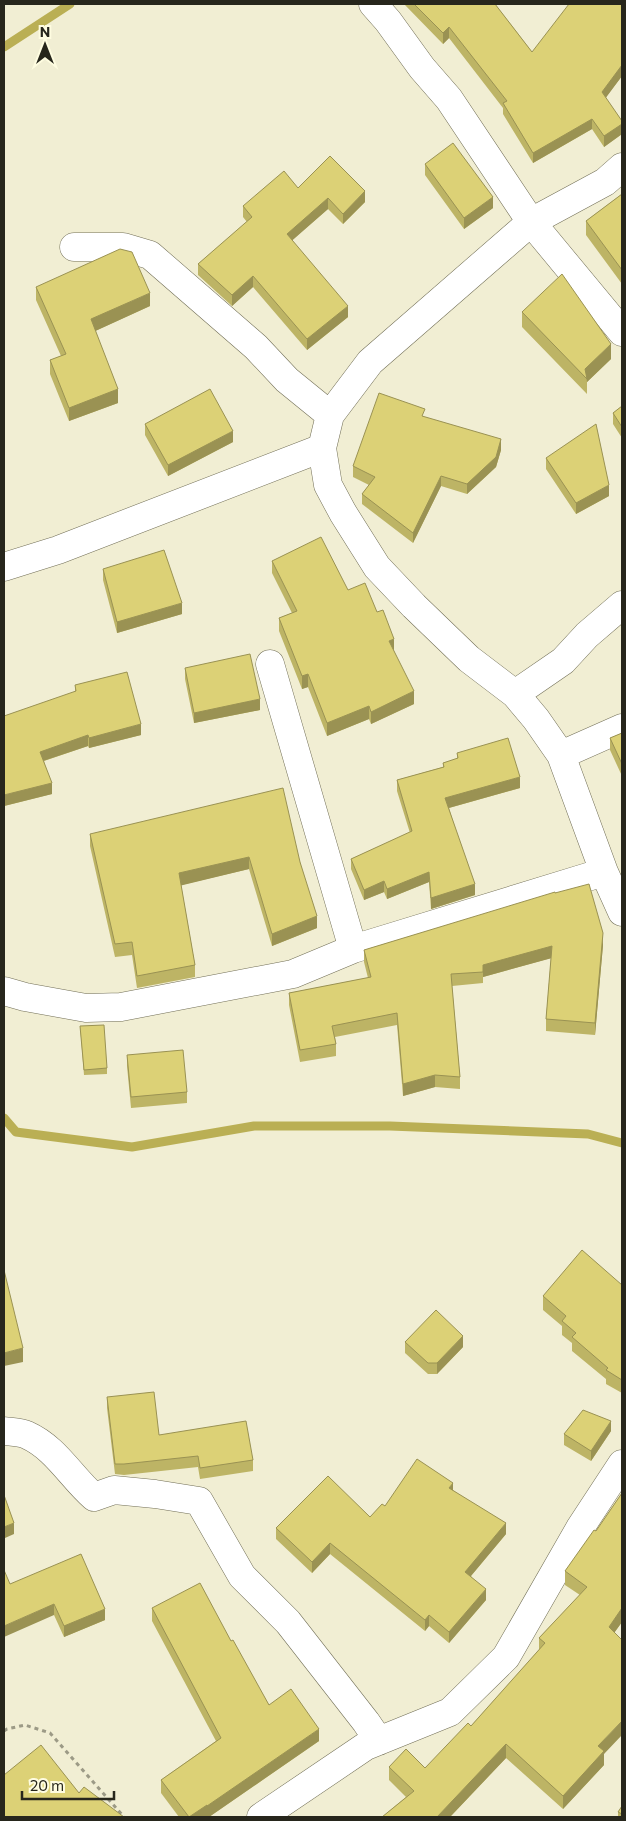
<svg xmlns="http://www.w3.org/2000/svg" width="626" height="1821" font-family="Commissioner,sans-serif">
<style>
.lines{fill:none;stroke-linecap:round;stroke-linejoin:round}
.stream{stroke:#baaf54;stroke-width:9}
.minor-casing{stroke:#726f57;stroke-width:29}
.path{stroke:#9c9a86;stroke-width:3;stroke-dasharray:4 4;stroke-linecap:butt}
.minor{stroke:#fff;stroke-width:28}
.wall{fill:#bdb465}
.shaded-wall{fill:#9a9253}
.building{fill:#dcd176;stroke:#9a9253}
</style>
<rect width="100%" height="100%" fill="#f1eed3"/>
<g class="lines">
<path class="stream" d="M 4,47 L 70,4
M 4,1118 L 16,1132 L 132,1147 L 254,1126 L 390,1126 L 588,1134 L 622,1143"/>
<g class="minor-casing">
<path id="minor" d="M 373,4 L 388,21 L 422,68 L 449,99 L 531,222 L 622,332
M 622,167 L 605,182 L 531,222 L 370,362 L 330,415 L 322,448 L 328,485 L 343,513 L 377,567 L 414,606 L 469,659 L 515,694 L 536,719 L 561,755 L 604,872 L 622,912
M 74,247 L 123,247 L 150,255 L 256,347 L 287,380 L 330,415
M 4,567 L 58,550 L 322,448
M 270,664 L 353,949
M 515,694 L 563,661 L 587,635 L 622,605
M 561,755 L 622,728
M 4,991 L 25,997 L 86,1008 L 121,1007 L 293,974 L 353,949 L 604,872
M 4,1431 C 11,1432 20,1432 27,1435 C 56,1448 71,1477 94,1497 L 114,1490 L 155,1494 L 199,1501 L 242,1576 L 288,1622 L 366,1722 L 379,1741
M 261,1817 L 366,1746 L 450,1712 L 506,1657 L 580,1528 L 622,1464"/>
</g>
<path class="path" d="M 4,1731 L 7,1729 L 25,1725 L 50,1733 L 124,1817"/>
<use href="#minor" class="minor"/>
</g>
<path class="wall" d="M 404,4 L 495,4 L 532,52 L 622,4 L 622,76 L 605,98 L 622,121 L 622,134 L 604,147 L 592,129 L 533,163 L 503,114 L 503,108 L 449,38 L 443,44 Z
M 425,164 L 493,208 L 464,229 L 425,175 Z
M 298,188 L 365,202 L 343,224 L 328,209 L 292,240 L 348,317 L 307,350 L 253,287 L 232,306 L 198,275 L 198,264 L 247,222 L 243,217 L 243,206 Z
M 622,194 L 622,284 L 586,235 L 586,221 Z
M 36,287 L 150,306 L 95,331 L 118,403 L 69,421 L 50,374 L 50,360 L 61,356 L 36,300 Z
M 522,312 L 611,359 L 587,382 L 587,394 L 522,327 Z
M 622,406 L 622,438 L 613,424 L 613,413 Z
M 425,417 L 501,450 L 496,467 L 467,494 L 441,486 L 413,543 L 362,504 L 362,494 L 369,485 L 353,477 L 353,466 Z
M 145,424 L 233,442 L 168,476 L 145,435 Z
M 546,458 L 609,496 L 576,514 L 546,469 Z
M 272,561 L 348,590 L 377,612 L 394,651 L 414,704 L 371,724 L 369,719 L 327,736 L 308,687 L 302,689 L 279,631 L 279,618 L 292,613 L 272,573 Z
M 103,569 L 182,614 L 117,633 L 103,580 Z
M 185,668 L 260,710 L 194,723 L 185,679 Z
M 75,685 L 141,735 L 89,748 L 88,746 L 44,761 L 52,794 L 4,806 L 75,691 Z
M 622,733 L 622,776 L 610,750 L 610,738 Z
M 457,753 L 520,788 L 449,808 L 475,895 L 431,909 L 429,882 L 387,899 L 384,892 L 364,900 L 351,869 L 351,859 L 410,833 L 397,791 L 397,780 L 443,767 L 443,763 L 457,759 Z
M 90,834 L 300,862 L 317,928 L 272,946 L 249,869 L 181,885 L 195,965 L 195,977 L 137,988 L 132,955 L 115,957 L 90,846 Z
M 555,893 L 603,945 L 595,1035 L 546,1031 L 546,1019 L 551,958 L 483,977 L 483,983 L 452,986 L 460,1077 L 460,1089 L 435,1087 L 403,1096 L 397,1025 L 335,1037 L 336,1044 L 336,1056 L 300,1062 L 289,1005 L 289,993 L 368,978 L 364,962 L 364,950 Z
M 80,1026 L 107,1068 L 107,1074 L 84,1075 Z
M 127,1055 L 187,1092 L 187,1103 L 131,1108 L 127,1066 Z
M 622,1285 L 622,1393 L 606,1384 L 606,1379 L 572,1351 L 572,1343 L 562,1335 L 562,1326 L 543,1310 L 543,1296 Z
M 405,1342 L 463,1347 L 437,1374 L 428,1374 L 405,1353 Z
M 107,1397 L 159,1435 L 253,1460 L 253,1471 L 200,1479 L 198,1467 L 124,1475 L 115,1474 L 107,1408 Z
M 611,1431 L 591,1461 L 564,1445 L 564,1434 Z
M 453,1490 L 506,1534 L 471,1576 L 486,1600 L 449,1643 L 429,1626 L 425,1631 L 330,1554 L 312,1573 L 276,1539 L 276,1528 L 370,1517 L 385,1506 Z
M 622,1493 L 622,1622 L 614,1633 L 604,1754 L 604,1765 L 563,1809 L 506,1758 L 450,1817 L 382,1817 L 406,1797 L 389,1780 L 389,1767 L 425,1768 L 471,1726 L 539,1650 L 539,1638 L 580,1595 L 565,1585 L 565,1571 L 596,1531 Z
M 10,1584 L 105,1620 L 64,1637 L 54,1615 Z
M 152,1608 L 231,1641 L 269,1705 L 319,1741 L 209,1817 L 179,1817 L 161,1793 L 161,1780 L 216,1741 L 152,1621 Z
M 622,1806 L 622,1817 L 618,1817 L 618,1812 Z"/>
<path class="shaded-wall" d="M 449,27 L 449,38 L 443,44 L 443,33 Z
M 622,65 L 622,76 L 602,103 L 602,92 Z
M 592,119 L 592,129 L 533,163 L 533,153 Z
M 622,124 L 622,134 L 604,147 L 604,136 Z
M 365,191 L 365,202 L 343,224 L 343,214 Z
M 493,197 L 493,208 L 464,229 L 464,218 Z
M 328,198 L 328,209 L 287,245 L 287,234 Z
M 253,276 L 253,287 L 232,306 L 232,295 Z
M 150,293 L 150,306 L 91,333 L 91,319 Z
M 348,306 L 348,317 L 307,350 L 307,339 Z
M 611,344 L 611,359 L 587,382 L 585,369 Z
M 118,389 L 118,403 L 69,421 L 69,408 Z
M 233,431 L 233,442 L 168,476 L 168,465 Z
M 501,439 L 501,450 L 496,467 L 467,494 L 467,484 Z
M 441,476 L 441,486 L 413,543 L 413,533 Z
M 609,485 L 609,496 L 576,514 L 576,503 Z
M 182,603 L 182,614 L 117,633 L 117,622 Z
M 4,606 L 5,606 L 5,620 L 4,621 Z
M 394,639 L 394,651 L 389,641 Z
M 308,674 L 308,687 L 302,689 L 302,676 Z
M 414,691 L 414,704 L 371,724 L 371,712 Z
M 260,699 L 260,710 L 194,723 L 194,713 Z
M 369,706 L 369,719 L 327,736 L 327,723 Z
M 141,724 L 141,735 L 89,748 L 89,738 Z
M 88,735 L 88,746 L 40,762 L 40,752 Z
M 520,777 L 520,788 L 445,809 L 445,798 Z
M 52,783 L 52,794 L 4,806 L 4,795 Z
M 249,857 L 249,869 L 179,886 L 179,873 Z
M 429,872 L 429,882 L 387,899 L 387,889 Z
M 384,881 L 384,892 L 364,900 L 364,890 Z
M 475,884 L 475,895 L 431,909 L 431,898 Z
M 317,916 L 317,928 L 272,946 L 272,934 Z
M 603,933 L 603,945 L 595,1035 L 595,1023 Z
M 552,946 L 552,958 L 483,977 L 483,965 Z
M 435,1075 L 435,1087 L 403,1096 L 403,1084 Z
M 463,1336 L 463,1347 L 437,1374 L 437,1363 Z
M 23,1348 L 23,1362 L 4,1366 L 4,1353 Z
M 611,1421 L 611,1431 L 591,1461 L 591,1451 Z
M 453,1483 L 453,1494 L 449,1488 Z
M 14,1523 L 14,1534 L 5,1538 L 5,1547 L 4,1547 L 4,1527 Z
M 506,1523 L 506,1534 L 465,1583 L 465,1572 Z
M 330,1543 L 330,1554 L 312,1573 L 312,1562 Z
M 486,1589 L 486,1600 L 449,1643 L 449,1632 Z
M 54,1604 L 54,1615 L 4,1637 L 4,1626 Z
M 622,1608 L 622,1622 L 609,1640 L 609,1627 Z
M 105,1609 L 105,1620 L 64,1637 L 64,1626 Z
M 429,1615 L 429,1626 L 425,1631 L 425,1620 Z
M 622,1721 L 622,1735 L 604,1754 L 604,1765 L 563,1809 L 563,1796 L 598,1746 Z
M 319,1729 L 319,1741 L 209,1817 L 207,1817 L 207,1806 Z
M 506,1744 L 506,1758 L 450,1817 L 437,1817 Z
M 207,1805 L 207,1817 L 189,1817 Z"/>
<path class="building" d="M 414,4 L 495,4 L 532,52 L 569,4 L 622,4 L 622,65 L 602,92 L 622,121 L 622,124 L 604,136 L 592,119 L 533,153 L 503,103 L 507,101 L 449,27 L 443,33 Z
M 453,143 L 493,197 L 464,218 L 425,164 Z
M 330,156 L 365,191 L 343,214 L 328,198 L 287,234 L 348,306 L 307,339 L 253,276 L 232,295 L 198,264 L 252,217 L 243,206 L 284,171 L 298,188 Z
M 622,194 L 622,270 L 586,221 Z
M 120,249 L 132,252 L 150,293 L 91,319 L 118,389 L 69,408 L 50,360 L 66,354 L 36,287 Z
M 562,274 L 611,344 L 585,369 L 587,379 L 522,312 Z
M 210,389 L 233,431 L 168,465 L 145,424 Z
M 379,393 L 425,409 L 422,416 L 501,439 L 496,457 L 467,484 L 441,476 L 413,533 L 362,494 L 375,477 L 353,466 Z
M 622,406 L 622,427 L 613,413 Z
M 596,424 L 609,485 L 576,503 L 546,458 Z
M 321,537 L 348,590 L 365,583 L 377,612 L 383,610 L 394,639 L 389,641 L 414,691 L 371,712 L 369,706 L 327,723 L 308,674 L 302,676 L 279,618 L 297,611 L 272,561 Z
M 164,550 L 182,603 L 117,622 L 103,569 Z
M 250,654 L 260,699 L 194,713 L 185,668 Z
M 127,672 L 141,724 L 89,738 L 88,735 L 40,752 L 52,783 L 4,795 L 4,716 L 76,691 L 75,685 Z
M 622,733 L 622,764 L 610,738 Z
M 508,738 L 520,777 L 445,798 L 475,884 L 431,898 L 429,872 L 387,889 L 384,881 L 364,890 L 351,859 L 412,831 L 397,780 L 444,767 L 443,763 L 458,758 L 457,753 Z
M 283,788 L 300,862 L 317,916 L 272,934 L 249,857 L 179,873 L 195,965 L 137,976 L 132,942 L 115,944 L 90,834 Z
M 589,884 L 603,933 L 595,1023 L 546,1019 L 552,946 L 483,965 L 483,972 L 451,974 L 460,1077 L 435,1075 L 403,1084 L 397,1013 L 332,1026 L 336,1044 L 300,1050 L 289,993 L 371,977 L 364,950 L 555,892 L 555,893 Z
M 104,1025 L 107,1068 L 84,1070 L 80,1026 Z
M 183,1050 L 187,1092 L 131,1097 L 127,1055 Z
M 582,1250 L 622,1285 L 622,1380 L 606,1370 L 608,1368 L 572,1337 L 576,1333 L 562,1321 L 566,1316 L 543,1296 Z
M 4,1270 L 23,1348 L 4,1353 Z
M 436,1310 L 463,1336 L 437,1363 L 428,1363 L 405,1342 Z
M 154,1392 L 159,1435 L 246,1421 L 253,1460 L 200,1468 L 198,1456 L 124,1464 L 115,1464 L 107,1397 Z
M 583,1410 L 611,1421 L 591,1451 L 564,1434 Z
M 417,1459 L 453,1483 L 449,1488 L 506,1523 L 465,1572 L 486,1589 L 449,1632 L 429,1615 L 425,1620 L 330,1543 L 312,1562 L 276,1528 L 328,1476 L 370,1517 L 382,1504 L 385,1506 Z
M 622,1493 L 622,1608 L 609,1627 L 622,1640 L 622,1721 L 598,1746 L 604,1751 L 563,1796 L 506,1744 L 437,1817 L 382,1817 L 414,1791 L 389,1767 L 406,1749 L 425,1768 L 468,1723 L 471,1726 L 545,1643 L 539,1638 L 587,1587 L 565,1571 L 594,1530 L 596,1531 Z
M 4,1495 L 14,1523 L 4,1527 Z
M 81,1554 L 105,1609 L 64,1626 L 54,1604 L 4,1626 L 4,1570 L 10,1584 Z
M 200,1583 L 231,1641 L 233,1640 L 269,1705 L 291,1689 L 319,1729 L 207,1806 L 207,1805 L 189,1817 L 161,1780 L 221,1738 L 152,1608 Z
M 41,1745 L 79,1793 L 84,1787 L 124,1817 L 4,1817 L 4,1775 Z
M 622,1806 L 622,1814 L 618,1812 Z"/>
<rect width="626" height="1821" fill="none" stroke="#27261c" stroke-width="10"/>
<g transform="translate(45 45)" stroke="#fefce0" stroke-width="4" paint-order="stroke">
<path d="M0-4L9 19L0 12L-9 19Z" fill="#27261c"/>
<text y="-8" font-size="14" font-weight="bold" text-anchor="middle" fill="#27261c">N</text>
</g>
<path d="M22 1791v8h92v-8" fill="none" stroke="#27261c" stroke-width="2.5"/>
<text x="30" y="1791" font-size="15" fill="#27261c" stroke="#fefce0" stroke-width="4" paint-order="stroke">20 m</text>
</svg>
